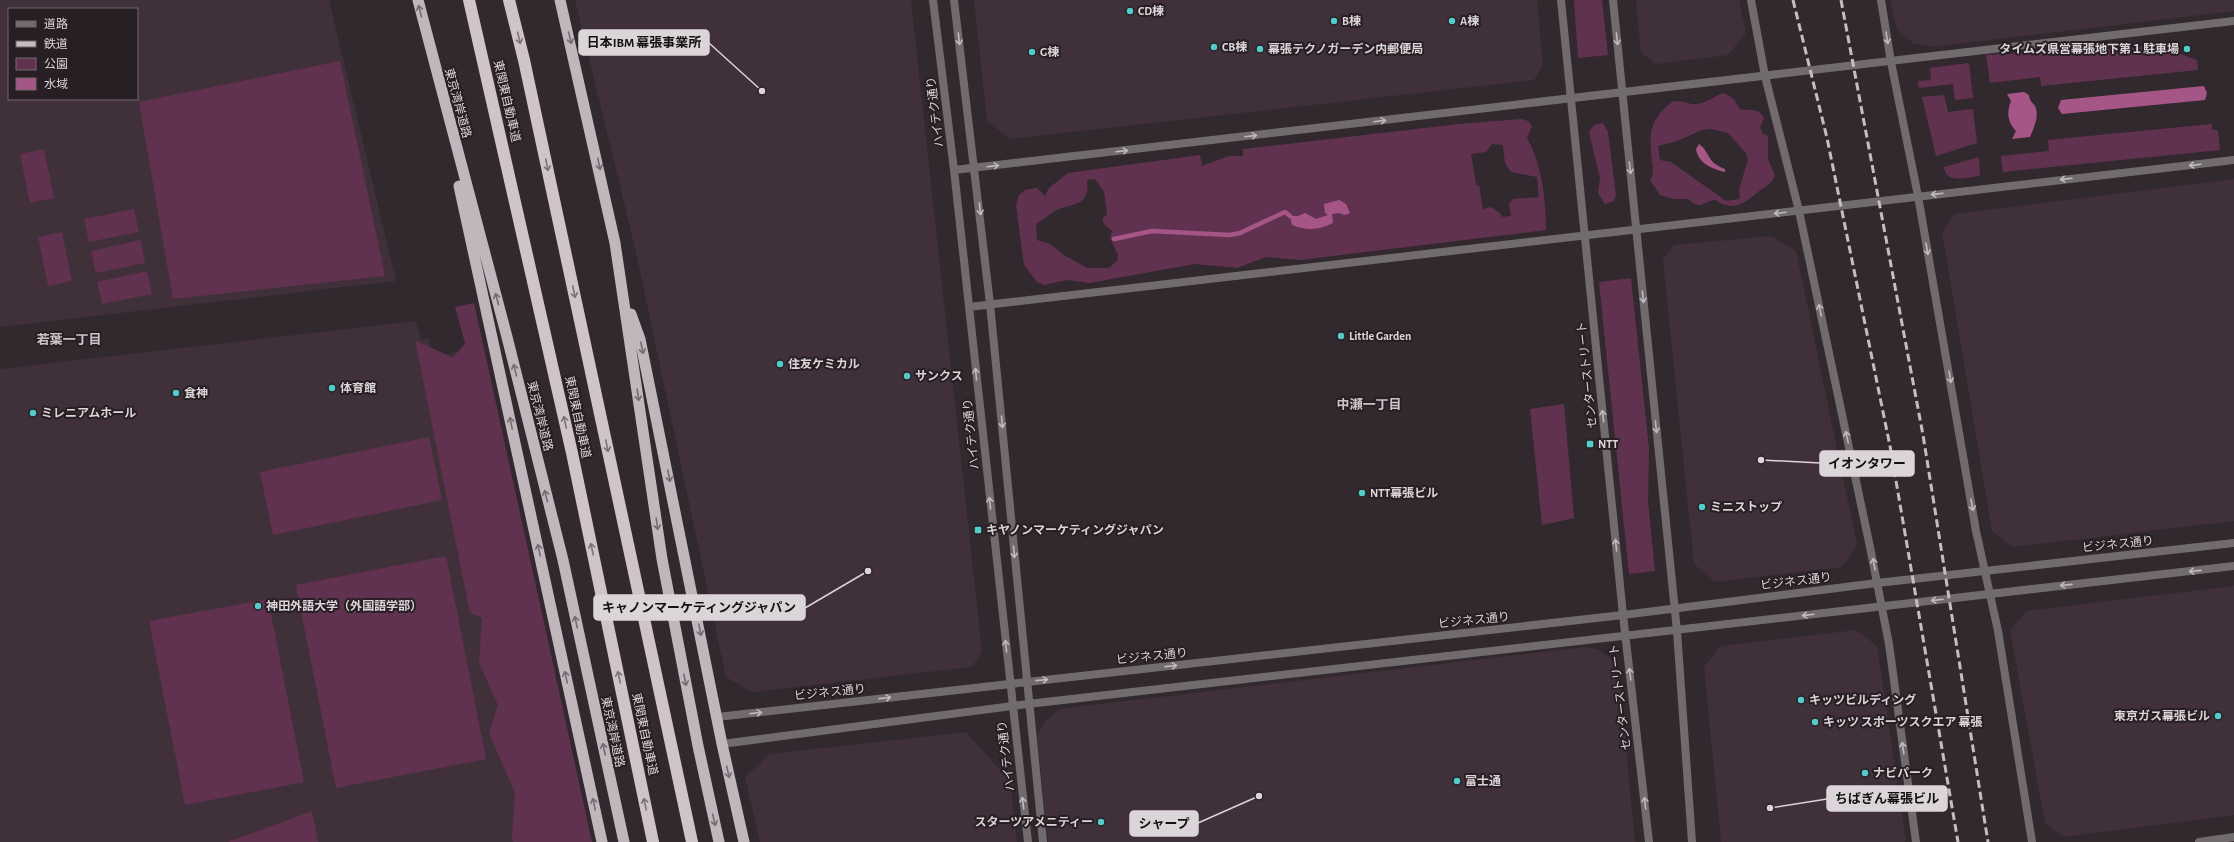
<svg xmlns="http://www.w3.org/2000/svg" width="2234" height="842" font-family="'Alegreya Sans','Noto Sans JP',sans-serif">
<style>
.built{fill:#403039;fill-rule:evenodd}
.green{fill:#61324f;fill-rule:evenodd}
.water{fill:#a55687}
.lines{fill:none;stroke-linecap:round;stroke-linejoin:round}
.stream{stroke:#a55687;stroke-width:4.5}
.minor{stroke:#716b6e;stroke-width:8}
.tertiary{stroke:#716b6e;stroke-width:8}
.trunk{stroke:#c2b6bd;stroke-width:11}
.motorway{stroke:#d0c3ca;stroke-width:12}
.rail{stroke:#c5bdc1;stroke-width:3;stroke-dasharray:8 4;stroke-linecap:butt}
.oneway{stroke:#756a70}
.oneway2{stroke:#7c7177}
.oneway3{stroke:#c0babe}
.poi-dot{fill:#53cdcb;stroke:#281f24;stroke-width:1.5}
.labels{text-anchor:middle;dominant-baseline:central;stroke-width:4;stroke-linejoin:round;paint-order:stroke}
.poi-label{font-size:12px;font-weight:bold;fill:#dbd4d8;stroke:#281f24;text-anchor:start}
.street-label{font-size:12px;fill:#dbd4d8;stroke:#281f24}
.neighbourhood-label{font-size:13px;font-weight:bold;fill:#d0c3ca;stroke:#281f24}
.leader{fill:none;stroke:#dbd4d8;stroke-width:1.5}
.callout-dot{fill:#dbd4d8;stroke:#281f24;stroke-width:1.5}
.callout{fill:#dbd4d8;stroke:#dbd4d8;stroke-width:1.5}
.callout-label{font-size:13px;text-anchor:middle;font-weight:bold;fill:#111}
</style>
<rect width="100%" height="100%" fill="#32292e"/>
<path class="built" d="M 0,0 L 329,0 L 396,281 L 0,327 ZM 9,9 L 137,9 L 137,99 L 9,99 Z
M 575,0 L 911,0 L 982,652 L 972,667 L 752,692 L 726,677 L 635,248 Z
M 974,0 L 1537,0 L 1543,65 L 1534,80 L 1010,139 L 987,121 Z
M 1636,0 L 1739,0 L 1746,33 L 1728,55 L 1656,64 L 1641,53 Z
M 1890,0 L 2234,0 L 2234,11 L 1931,47 L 1913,43 L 1897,30 Z
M 2234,179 L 2234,521 L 2013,547 L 1992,531 L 1942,232 L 1954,214 Z
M 1771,236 L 1796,251 L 1857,545 L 1842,567 L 1715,582 L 1694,564 L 1663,260 L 1674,245 Z
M 416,321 L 421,340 L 429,338 L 433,357 L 462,351 L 565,842 L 0,842 L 0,369 Z
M 2234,586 L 2234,815 L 2064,837 L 2045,823 L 2010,631 L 2026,611 Z
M 1856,630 L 1877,646 L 1906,840 L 1904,842 L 1721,842 L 1704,667 L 1720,646 Z
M 1585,647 L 1598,649 L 1609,657 L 1619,674 L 1635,842 L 1048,842 L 1037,736 L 1044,723 L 1057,711 L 1067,708 Z
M 966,732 L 1010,781 L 1017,842 L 760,842 L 745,777 L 770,754 Z"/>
<path class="green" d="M 1574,0 L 1602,0 L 1608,55 L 1578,58 Z
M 2158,46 L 2197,60 L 2198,70 L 2041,86 L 2040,77 L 1990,83 L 1986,55 Z
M 340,61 L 385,276 L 173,299 L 139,102 Z
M 1969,63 L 1973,98 L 1955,100 L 1953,84 L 1919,88 L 1918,81 L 1931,80 L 1930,68 Z
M 1724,93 L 1734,99 L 1740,109 C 1750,112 1757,106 1764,118 L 1760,128 L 1763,134 L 1768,136 L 1768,160 L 1775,175 C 1773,184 1765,186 1758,192 C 1744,204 1733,212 1715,200 C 1701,202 1702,211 1688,199 L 1673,199 L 1660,195 L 1650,180 C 1654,174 1653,168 1652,161 C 1649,134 1649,120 1672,102 C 1682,99 1688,105 1697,104 C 1707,103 1714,96 1724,93 ZM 1711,129 L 1728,133 L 1746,153 L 1748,160 L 1739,189 L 1740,199 L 1726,201 L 1671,162 L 1660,160 L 1658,146 L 1677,141 L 1702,130 Z
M 1944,95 L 1948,112 L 1973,109 L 1977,143 L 1936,156 L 1922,97 Z
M 1521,119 L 1528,121 L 1532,126 L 1527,138 C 1542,165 1546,199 1546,230 L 1300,260 L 1266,257 L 1237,268 L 1195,264 L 1089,283 L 1067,280 L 1044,285 L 1037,282 L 1024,265 L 1016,205 L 1019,195 L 1025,190 L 1037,188 L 1045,196 L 1049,188 L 1068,173 L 1200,155 L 1202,166 L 1229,156 L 1243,156 L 1243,149 L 1459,124 ZM 1492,144 L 1503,145 L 1505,163 L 1511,172 L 1537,177 L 1539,197 L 1513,199 L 1509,204 L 1511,216 L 1502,217 L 1501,214 L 1491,207 L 1483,209 L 1479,185 L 1476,185 L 1471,154 L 1486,152 ZM 1095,179 L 1104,192 L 1107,215 L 1103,218 L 1103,223 L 1112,231 L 1110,238 L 1118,255 L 1117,261 L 1109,268 L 1087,268 L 1064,255 L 1050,244 L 1037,240 L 1036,224 C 1043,220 1052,212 1059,209 C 1076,203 1090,205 1087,180 Z
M 1603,123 L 1608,132 L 1616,195 L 1614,201 L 1605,204 L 1598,193 L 1600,178 L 1589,132 L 1594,125 Z
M 2212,124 L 2212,130 L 2218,130 L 2220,150 L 2003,172 L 2001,156 L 2049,151 L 2048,140 Z
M 44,149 L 54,198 L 30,203 L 20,154 Z
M 1979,157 L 1980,176 C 1967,177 1946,185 1944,167 Z
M 134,209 L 139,232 L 89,242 L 84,219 Z
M 62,232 L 72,281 L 48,286 L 38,237 Z
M 141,240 L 145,263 L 96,273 L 91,251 Z
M 147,271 L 152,294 L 102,304 L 97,282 Z
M 1631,278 L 1649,449 L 1648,502 L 1655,571 L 1629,574 L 1599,282 Z
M 474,303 L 592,842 L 513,842 L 512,837 L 515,793 L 489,733 L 498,705 L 479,663 L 482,618 L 470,613 L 415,340 L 453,358 L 465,343 L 455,307 Z
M 1564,404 L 1574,518 L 1542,525 L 1530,409 Z
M 429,437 L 442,500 L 273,535 L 260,472 Z
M 446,556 L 486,759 L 336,788 L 296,585 Z
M 268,599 L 304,782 L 185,805 L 149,621 Z
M 312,811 L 318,842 L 228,842 Z"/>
<path class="water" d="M 2204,86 L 2207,93 L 2205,100 L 2062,114 L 2058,108 L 2061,100 Z
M 2024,92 L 2029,95 C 2029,100 2032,102 2035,106 C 2040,117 2033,129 2030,137 L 2012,139 L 2016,131 C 2008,122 2006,113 2011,101 L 2007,94 Z
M 1699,144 C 1711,153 1706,162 1725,169 L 1725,172 C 1712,169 1698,163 1696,149 Z
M 1339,200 L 1346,204 L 1350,213 L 1345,215 L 1339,213 L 1332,214 L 1333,223 C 1319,230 1307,231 1292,225 L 1290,216 L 1298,216 L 1305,213 L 1316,219 L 1328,215 L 1325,213 L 1324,204 Z"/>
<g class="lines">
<path class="stream" d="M 1114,239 L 1152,231 L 1230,235 L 1240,233 L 1285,212 L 1290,216"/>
<path class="minor" d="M 1751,0 L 1765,76 L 1799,211 L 1870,547 L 1889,644 L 1916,842
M 1881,0 L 1891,62 L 1918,196 L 1976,531 L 1998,631 L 2032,842"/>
<path class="tertiary" d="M 933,0 L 954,170 L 1028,842
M 954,0 L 990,304 L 1043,842
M 1561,0 L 1623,615 L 1649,842
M 1613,0 L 1677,631 L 1692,842
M 954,170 L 2234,21
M 969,307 L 2234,160
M 717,717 L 1623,615 L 1877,583 L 2234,543
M 722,744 L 1028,704 L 2234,566
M 2199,842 L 2234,837"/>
<path class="trunk" d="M 418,0 L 507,337 L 563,560 L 624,842
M 560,0 L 615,243 L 662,559 L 698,746 L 719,842
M 459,186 L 602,842
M 631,314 L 640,339 L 722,744 L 744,842"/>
<path class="motorway" d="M 469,0 L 572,453 L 653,842
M 509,0 L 524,60 L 692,842"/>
<path class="rail" d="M 1793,0 L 1827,138 L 1890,446 L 1958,842
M 1841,0 L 1923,435 L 1988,842"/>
</g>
<defs><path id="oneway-shaft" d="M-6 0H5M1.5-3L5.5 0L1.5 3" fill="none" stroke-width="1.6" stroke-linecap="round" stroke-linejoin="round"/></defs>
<g class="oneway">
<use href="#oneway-shaft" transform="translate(420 11) rotate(-104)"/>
<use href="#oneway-shaft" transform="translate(570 38) rotate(76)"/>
<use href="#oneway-shaft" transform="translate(599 164) rotate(78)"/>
<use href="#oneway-shaft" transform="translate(497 299) rotate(-105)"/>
<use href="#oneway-shaft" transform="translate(642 348) rotate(78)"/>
<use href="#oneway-shaft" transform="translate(515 370) rotate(-104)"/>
<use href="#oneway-shaft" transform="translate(638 395) rotate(82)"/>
<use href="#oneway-shaft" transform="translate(511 423) rotate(-102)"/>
<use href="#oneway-shaft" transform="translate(669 476) rotate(79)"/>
<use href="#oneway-shaft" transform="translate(546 496) rotate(-104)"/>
<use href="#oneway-shaft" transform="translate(657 524) rotate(82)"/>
<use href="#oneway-shaft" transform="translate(539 550) rotate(-102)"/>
<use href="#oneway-shaft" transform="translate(576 622) rotate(-102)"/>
<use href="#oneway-shaft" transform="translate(700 630) rotate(79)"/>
<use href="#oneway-shaft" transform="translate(566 677) rotate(-102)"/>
<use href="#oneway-shaft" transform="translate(685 680) rotate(79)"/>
<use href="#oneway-shaft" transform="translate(604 749) rotate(-102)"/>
<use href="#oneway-shaft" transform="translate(728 772) rotate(77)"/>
<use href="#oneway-shaft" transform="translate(594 804) rotate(-102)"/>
<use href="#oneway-shaft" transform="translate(714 820) rotate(77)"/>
</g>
<g class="oneway2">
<use href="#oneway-shaft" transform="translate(519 38) rotate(76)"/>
<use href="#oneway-shaft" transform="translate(547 165) rotate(78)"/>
<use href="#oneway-shaft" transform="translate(574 292) rotate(78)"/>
<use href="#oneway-shaft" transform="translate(565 422) rotate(-103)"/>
<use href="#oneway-shaft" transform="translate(607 446) rotate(78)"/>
<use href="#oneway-shaft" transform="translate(592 549) rotate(-102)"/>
<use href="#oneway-shaft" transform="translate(619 677) rotate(-102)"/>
<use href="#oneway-shaft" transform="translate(645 804) rotate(-102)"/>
</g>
<g class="oneway3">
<use href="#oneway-shaft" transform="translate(1887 38) rotate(81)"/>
<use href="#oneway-shaft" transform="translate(959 39) rotate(83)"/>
<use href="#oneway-shaft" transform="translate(1617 39) rotate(84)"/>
<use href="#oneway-shaft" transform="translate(1380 121) rotate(-7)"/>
<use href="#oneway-shaft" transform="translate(1251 136) rotate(-7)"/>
<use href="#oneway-shaft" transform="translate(1122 151) rotate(-7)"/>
<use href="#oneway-shaft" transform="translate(2195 165) rotate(173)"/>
<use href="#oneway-shaft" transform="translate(993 166) rotate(-7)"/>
<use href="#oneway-shaft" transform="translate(1630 168) rotate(84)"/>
<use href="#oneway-shaft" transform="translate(2066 179) rotate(173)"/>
<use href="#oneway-shaft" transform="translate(1937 194) rotate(173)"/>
<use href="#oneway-shaft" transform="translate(980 209) rotate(84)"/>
<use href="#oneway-shaft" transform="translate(1780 213) rotate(173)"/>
<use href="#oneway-shaft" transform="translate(1927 249) rotate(80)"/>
<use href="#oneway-shaft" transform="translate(1643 297) rotate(84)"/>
<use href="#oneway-shaft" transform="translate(1820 310) rotate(-102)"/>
<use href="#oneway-shaft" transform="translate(976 374) rotate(-96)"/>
<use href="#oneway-shaft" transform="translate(1950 377) rotate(80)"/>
<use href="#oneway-shaft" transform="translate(1603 416) rotate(-96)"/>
<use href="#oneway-shaft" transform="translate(1002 422) rotate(85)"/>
<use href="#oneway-shaft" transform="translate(1656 427) rotate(84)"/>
<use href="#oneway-shaft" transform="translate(1847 437) rotate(-102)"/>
<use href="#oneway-shaft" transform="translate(990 503) rotate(-96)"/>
<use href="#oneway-shaft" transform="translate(1972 505) rotate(80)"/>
<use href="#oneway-shaft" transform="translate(1616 545) rotate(-96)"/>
<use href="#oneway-shaft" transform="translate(1014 552) rotate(85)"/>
<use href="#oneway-shaft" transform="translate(1874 564) rotate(-101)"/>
<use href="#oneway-shaft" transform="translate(2195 571) rotate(174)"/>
<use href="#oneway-shaft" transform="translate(2066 585) rotate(174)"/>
<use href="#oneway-shaft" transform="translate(1937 600) rotate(173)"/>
<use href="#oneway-shaft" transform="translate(1808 615) rotate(173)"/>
<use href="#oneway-shaft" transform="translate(1006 646) rotate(-96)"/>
<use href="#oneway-shaft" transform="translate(1171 666) rotate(-6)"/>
<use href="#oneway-shaft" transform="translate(1630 674) rotate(-97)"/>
<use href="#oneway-shaft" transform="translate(1042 680) rotate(-6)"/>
<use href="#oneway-shaft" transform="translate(885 698) rotate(-6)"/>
<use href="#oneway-shaft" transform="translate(756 713) rotate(-6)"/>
<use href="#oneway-shaft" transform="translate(1903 748) rotate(-98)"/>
<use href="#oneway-shaft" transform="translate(1023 803) rotate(-97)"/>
<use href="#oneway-shaft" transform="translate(1645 803) rotate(-97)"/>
</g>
<g class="poi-dot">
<circle cx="1130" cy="11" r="4"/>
<circle cx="1334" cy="21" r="4"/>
<circle cx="1452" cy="21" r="4"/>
<circle cx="1214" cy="47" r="4"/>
<circle cx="1260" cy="49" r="4"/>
<circle cx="2187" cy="49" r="4"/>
<circle cx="1032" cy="52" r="4"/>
<circle cx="1341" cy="336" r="4"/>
<circle cx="780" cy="364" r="4"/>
<circle cx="907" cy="376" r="4"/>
<circle cx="332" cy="388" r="4"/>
<circle cx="176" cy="393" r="4"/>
<circle cx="33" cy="413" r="4"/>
<rect x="1586" y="440" width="8" height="8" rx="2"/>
<circle cx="1362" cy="493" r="4"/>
<circle cx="1702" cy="507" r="4"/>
<rect x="974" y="526" width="8" height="8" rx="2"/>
<circle cx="258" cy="606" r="4"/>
<circle cx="1801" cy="700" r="4"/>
<circle cx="2218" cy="716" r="4"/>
<circle cx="1815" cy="722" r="4"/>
<circle cx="1865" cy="773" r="4"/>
<circle cx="1457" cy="781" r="4"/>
<circle cx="1101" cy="822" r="4"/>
</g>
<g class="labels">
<g class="poi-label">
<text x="1138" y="11">CD棟</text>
<text x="1342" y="21">B棟</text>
<text x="1460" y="21">A棟</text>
<text x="1222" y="47">CB棟</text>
<text x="1268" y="49">幕張テクノガーデン内郵便局</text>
<text x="2179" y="49" text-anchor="end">タイムズ県営幕張地下第１駐車場</text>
<text x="1040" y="52">G棟</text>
<text x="1349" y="336">Little Garden</text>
<text x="788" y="364">住友ケミカル</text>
<text x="915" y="376">サンクス</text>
<text x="340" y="388">体育館</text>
<text x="184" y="393">食神</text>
<text x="41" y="413">ミレニアムホール</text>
<text x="1598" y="444">NTT</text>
<text x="1370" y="493">NTT幕張ビル</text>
<text x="1710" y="507">ミニストップ</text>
<text x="986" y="530">キヤノンマーケティングジャパン</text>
<text x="266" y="606">神田外語大学（外国語学部）</text>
<text x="1809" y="700">キッツビルディング</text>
<text x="2210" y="716" text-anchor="end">東京ガス幕張ビル</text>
<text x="1823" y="722">キッツ スポーツスクエア 幕張</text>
<text x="1873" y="773">ナビパーク</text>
<text x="1465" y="781">富士通</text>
<text x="1093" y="822" text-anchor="end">スターツアメニティー</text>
</g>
<g class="street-label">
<text transform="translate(507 101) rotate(77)">東関東自動車道</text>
<text transform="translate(458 103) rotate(75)">東京湾岸道路</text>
<text transform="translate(935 112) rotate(-97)">ハイテク通り</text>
<text transform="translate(1587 375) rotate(-96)">センターストリート</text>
<text transform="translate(540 416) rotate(76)">東京湾岸道路</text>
<text transform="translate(578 417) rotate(78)">東関東自動車道</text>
<text transform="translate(971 434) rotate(-96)">ハイテク通り</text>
<text transform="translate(2118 544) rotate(-6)">ビジネス通り</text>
<text transform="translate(1796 581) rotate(-7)">ビジネス通り</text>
<text transform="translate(1474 620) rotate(-6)">ビジネス通り</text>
<text transform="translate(1152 656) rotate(-6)">ビジネス通り</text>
<text transform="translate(830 692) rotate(-6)">ビジネス通り</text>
<text transform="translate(1620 697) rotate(-97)">センターストリート</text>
<text transform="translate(613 732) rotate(78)">東京湾岸道路</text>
<text transform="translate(645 734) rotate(78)">東関東自動車道</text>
<text transform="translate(1006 756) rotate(-97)">ハイテク通り</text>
</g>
<g class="neighbourhood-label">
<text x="69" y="340">若葉一丁目</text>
<text x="1369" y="405">中瀬一丁目</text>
</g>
</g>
<path class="leader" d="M762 91L709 43M1761 460L1820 463M868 571L805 608M1770 808L1827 799M1259 796L1198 823"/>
<g class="callout-dot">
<circle cx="762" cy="91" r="4"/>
<circle cx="1761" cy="460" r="4"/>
<circle cx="868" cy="571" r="4"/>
<circle cx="1770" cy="808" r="4"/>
<circle cx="1259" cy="796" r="4"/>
</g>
<g class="callout">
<rect x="579" y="30" width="130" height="25" rx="4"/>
<rect x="1820" y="451" width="94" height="25" rx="4"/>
<rect x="594" y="595" width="211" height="25" rx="4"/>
<rect x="1827" y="786" width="120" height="25" rx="4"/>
<rect x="1130" y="811" width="68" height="25" rx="4"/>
</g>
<g class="callout-label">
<text x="644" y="47">日本IBM 幕張事業所</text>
<text x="1867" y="468">イオンタワー</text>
<text x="699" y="612">キャノンマーケティングジャパン</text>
<text x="1887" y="803">ちばぎん幕張ビル</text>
<text x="1164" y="828">シャープ</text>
</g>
<rect x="8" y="8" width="130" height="92" fill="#281f24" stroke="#70676c"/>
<rect x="16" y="21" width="20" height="6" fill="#716b6e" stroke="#70676c"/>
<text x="44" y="28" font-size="12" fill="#dbd4d8">道路</text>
<rect x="16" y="41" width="20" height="6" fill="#c5bdc1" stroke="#70676c"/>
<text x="44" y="48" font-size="12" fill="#dbd4d8">鉄道</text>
<rect x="16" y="58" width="20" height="12" fill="#61324f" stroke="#70676c"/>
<text x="44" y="68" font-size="12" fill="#dbd4d8">公園</text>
<rect x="16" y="78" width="20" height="12" fill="#a55687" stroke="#70676c"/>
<text x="44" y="88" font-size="12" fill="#dbd4d8">水域</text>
</svg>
